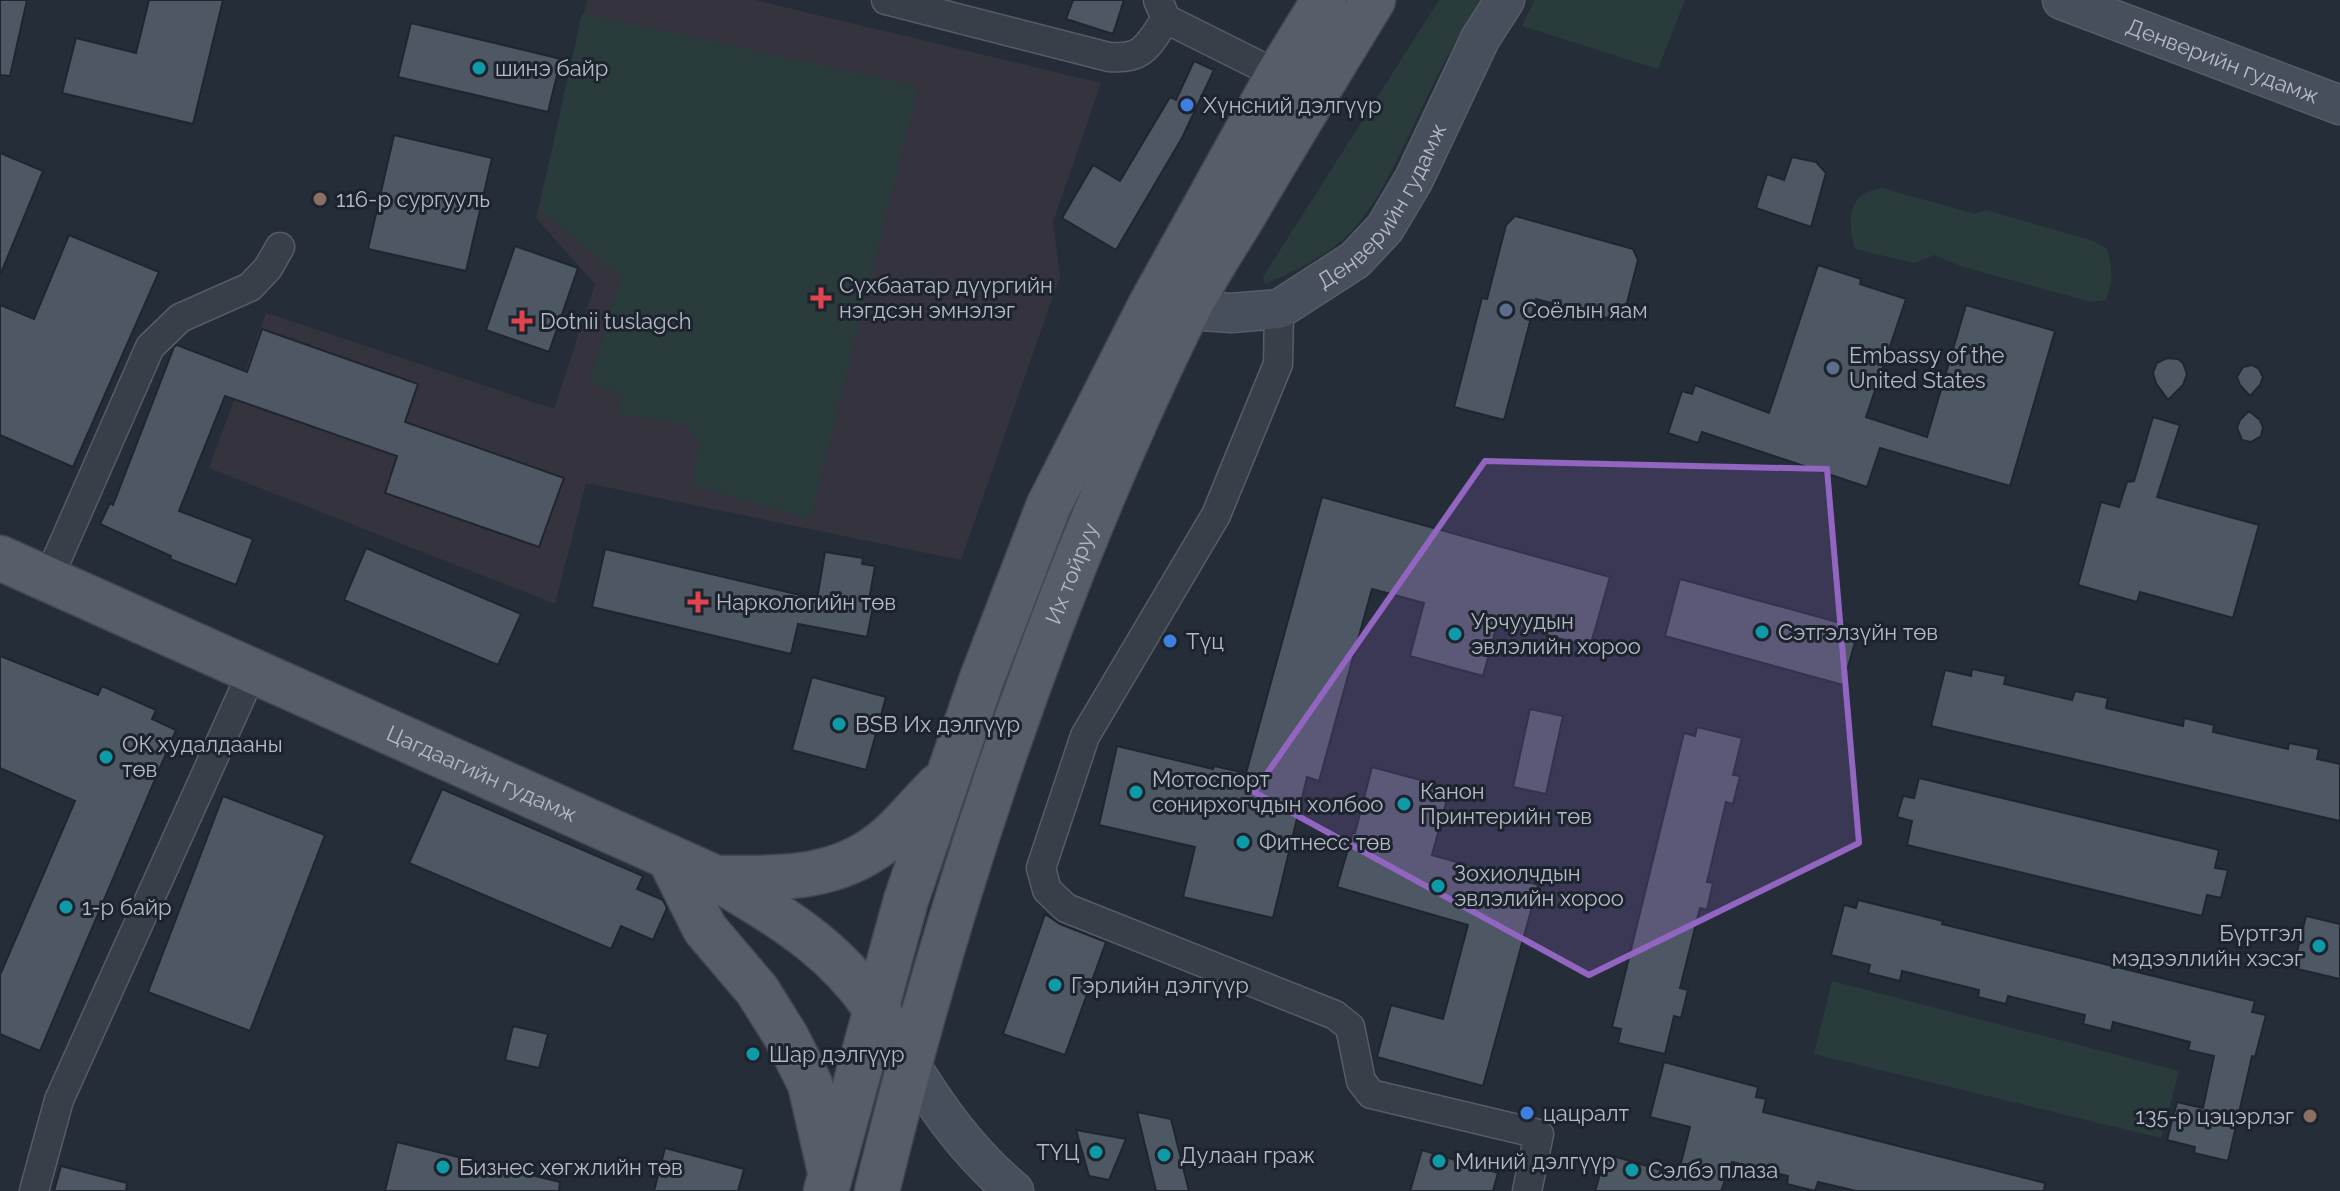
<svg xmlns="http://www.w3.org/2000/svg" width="2340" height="1191" font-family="Raleway,sans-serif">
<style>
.medical{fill:#35333e}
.green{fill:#2a3b3c}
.building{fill:#4e5764;stroke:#202630;stroke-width:2}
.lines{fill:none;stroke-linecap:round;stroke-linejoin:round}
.street-casing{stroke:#575d67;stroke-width:31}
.secondary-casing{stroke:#575d67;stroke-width:41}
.primary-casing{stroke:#424852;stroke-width:47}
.street{stroke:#393f49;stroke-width:28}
.secondary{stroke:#474e5c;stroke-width:38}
.primary{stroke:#575e69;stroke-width:44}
.marked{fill:#9265c1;fill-opacity:0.2;stroke:#9265c1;stroke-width:6;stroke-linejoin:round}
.culture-dot{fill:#0f9aa8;stroke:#1e242e;stroke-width:3}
.shop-dot{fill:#3f7fe0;stroke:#1e242e;stroke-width:3}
.education-dot{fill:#8d6e63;stroke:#1e242e;stroke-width:3}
.health-dot{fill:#e0444e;stroke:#1e242e;stroke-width:3}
.service-dot{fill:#5c6f8a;stroke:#1e242e;stroke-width:3}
.labels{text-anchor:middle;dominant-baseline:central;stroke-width:6;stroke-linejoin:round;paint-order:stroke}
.street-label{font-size:22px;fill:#b4bac5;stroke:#1e242e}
.poi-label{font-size:22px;fill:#b4bac5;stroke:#1e242e;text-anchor:start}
</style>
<rect width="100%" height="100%" fill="#252d39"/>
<path class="medical" d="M 587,0 L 755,0 L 1101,83 L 1053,222 L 1060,276 L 961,560 L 586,483 L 555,604 L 209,468 L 266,313 L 554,409 L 595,284 L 536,218 Z"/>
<path class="green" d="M 1439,0 L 1482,0 C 1452,42 1431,88 1409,135 C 1394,166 1379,198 1357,225 C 1334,253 1297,270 1265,284 L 1263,277 Z
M 1535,0 L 1685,0 L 1658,69 L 1522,26 Z
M 582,13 L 918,86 L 810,519 L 692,485 L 699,445 L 686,425 L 618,413 L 622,394 L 589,382 L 621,277 L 539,209 Z
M 1882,188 L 1975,214 L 1986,210 L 2094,241 L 2107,249 C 2112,267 2115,282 2105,300 L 2091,302 L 1960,266 L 1935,255 L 1914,263 L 1855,249 C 1847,220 1847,193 1882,188 Z
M 1832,981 L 2179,1071 L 2161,1138 L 1814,1054 Z"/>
<path class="building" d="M 0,0 L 27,0 L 10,76 L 0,75 Z
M 149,0 L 223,0 L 193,124 L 62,93 L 76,38 L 136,53 Z
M 1073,0 L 1124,0 L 1113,34 L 1066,19 Z
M 411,23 L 561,59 L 548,112 L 398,77 Z
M 1194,61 L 1214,70 L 1182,138 L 1116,250 L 1062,218 L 1093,165 L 1120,181 L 1170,97 L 1176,100 Z
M 394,135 L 492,158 L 466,271 L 368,249 Z
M 0,153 L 43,171 L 1,273 L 0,273 Z
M 1792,157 L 1816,162 L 1826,173 L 1811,227 L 1756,208 L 1767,174 L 1784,180 Z
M 1515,216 L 1633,249 L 1638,260 L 1622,322 L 1536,299 L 1504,420 L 1454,407 L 1482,298 L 1487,299 L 1506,225 Z
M 69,235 L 159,272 L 73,467 L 0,435 L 0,305 L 34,319 Z
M 515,246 L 578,268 L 549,352 L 486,330 Z
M 1818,265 L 1861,279 L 1860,284 L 1906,299 L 1866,417 L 1927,437 L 1966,305 L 2055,331 L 2010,486 L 1880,448 L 1867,487 L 1702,432 L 1698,443 L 1668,433 L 1682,391 L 1692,394 L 1695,385 L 1769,413 Z
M 262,329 L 418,384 L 405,422 L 564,478 L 539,547 L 385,493 L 397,456 L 225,396 L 179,511 L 253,539 L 236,585 L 170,559 L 171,556 L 100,524 L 110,503 L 113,505 L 174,347 L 177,345 L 247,372 Z
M 2167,358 L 2178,359 L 2183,363 L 2187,374 L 2183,385 L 2168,400 L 2156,383 L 2153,373 L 2157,363 Z
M 2252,365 L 2259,369 L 2263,377 L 2260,385 L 2250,396 L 2240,385 L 2237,377 L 2243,367 Z
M 2249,411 L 2260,420 L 2263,427 L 2261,436 L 2251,442 L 2242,440 L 2237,428 L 2240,420 Z
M 2153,417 L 2180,425 L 2157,497 L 2259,525 L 2233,618 L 2140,592 L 2137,602 L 2078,585 L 2101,502 L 2119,507 L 2127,482 L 2134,481 Z
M 1322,497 L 1610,577 L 1590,647 L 1498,621 L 1483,676 L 1410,656 L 1424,603 L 1372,589 L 1319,781 L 1307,777 L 1273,918 L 1183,897 L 1195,847 L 1099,825 L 1117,746 L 1213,769 L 1214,766 L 1246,773 Z
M 366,548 L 521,614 L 498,665 L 344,600 Z
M 605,549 L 817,599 L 825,552 L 863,558 L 862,564 L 875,566 L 868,606 L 873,607 L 867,637 L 798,624 L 791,654 L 592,607 Z
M 1680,579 L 1859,628 L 1843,685 L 1665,636 Z
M 0,656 L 98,695 L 102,686 L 156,710 L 152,719 L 176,730 L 40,1051 L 0,1034 L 0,975 L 75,801 L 0,768 Z
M 1972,669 L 2006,676 L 2004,684 L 2072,700 L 2075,691 L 2108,698 L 2106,708 L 2183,726 L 2184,718 L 2214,725 L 2213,732 L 2288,749 L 2289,743 L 2319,749 L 2317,759 L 2340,764 L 2340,821 L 1931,726 L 1945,670 L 1971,676 Z
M 812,677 L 886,697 L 866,770 L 792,750 Z
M 1530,709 L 1563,716 L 1546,794 L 1513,787 Z
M 1697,727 L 1742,738 L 1733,775 L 1740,776 L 1733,804 L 1726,802 L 1707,882 L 1713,883 L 1707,910 L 1700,908 L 1680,988 L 1688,990 L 1681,1018 L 1674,1016 L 1665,1054 L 1618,1043 L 1621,1029 L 1612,1027 L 1684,733 L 1695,736 Z
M 1372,767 L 1450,788 L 1432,855 L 1538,885 L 1483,1086 L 1377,1057 L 1391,1005 L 1443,1019 L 1468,925 L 1337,887 L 1353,832 L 1355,833 Z
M 1919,778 L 2219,850 L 2215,868 L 2228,870 L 2221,898 L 2207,895 L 2202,916 L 1907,845 L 1912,821 L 1897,817 L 1903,796 L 1914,798 Z
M 442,789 L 643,876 L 637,889 L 663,900 L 667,908 L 653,940 L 621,926 L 611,949 L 409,863 Z
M 223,796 L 325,835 L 250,1031 L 148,992 Z
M 1858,900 L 1943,921 L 1942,924 L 2255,1001 L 2252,1012 L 2266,1015 L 2255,1057 L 2252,1056 L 2228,1161 L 2194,1153 L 2195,1147 L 2167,1140 L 2177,1102 L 2203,1108 L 2214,1056 L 2188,1050 L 2190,1042 L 2113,1022 L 2111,1031 L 2083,1024 L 2085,1015 L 2008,996 L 2006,1004 L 1978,997 L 1979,990 L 1902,971 L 1900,981 L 1868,973 L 1870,965 L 1831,955 L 1844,905 L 1856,908 Z
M 1045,914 L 1060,924 L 1106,942 L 1065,1055 L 1003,1034 Z
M 2306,916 L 2340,924 L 2340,979 L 2293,968 Z
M 513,1026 L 548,1034 L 539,1068 L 505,1060 Z
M 1664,1062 L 1758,1087 L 1756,1097 L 1766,1099 L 1763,1112 L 2045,1183 L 2044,1191 L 1856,1191 L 1818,1182 L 1815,1191 L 1787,1184 L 1788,1176 L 1732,1162 L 1721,1191 L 1595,1191 L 1606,1154 L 1678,1175 L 1690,1127 L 1650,1117 Z
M 1137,1112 L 1171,1119 L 1189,1191 L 1156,1191 Z
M 1076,1130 L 1126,1139 L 1109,1180 L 1089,1176 Z
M 397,1142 L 560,1182 L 559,1191 L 385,1191 Z
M 665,1148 L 744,1169 L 738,1191 L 654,1191 Z
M 1422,1150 L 1498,1173 L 1493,1191 L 1410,1191 Z
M 61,1166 L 127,1183 L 126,1191 L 54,1191 Z"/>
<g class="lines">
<g class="street-casing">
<path id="street" d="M 886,0 L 1109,57 C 1144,60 1148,45 1166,19
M 1158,0 L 1166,19 L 1278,75
M 1279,309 L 1278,364 L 1216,515 L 1085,736 L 1041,868 L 1047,890 L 1066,908 L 1335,1015 L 1350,1027 L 1361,1081 L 1371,1094 L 1539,1134 L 1527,1191
M 48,579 L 150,347 L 180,318 L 250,287 L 268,268 L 280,247
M 34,1191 L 59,1100 L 253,670"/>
</g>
<g class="secondary-casing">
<g id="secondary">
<path id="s1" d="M 2062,0 L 2340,105"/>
<path id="s2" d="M 1187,310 L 1231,313 L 1279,309 L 1355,260 L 1385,228 L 1414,179 L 1480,39 L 1505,0"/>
<path d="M 909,1062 C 938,1110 970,1154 1014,1191"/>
</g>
</g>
<g class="primary-casing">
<g id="primary">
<path id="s3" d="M 0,558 L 716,878 C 788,921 842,952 887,1026"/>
<path d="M 669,857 L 705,929 L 757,990 L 787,1038 L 810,1084 L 829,1167"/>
<path d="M 716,878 C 770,878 825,881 872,850 C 897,834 917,807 938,786"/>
<path d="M 826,1191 L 906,900 L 981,681 L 1048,507 L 1150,306 L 1278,75 L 1324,0"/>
<path id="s4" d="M 877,1191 C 951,889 1049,593 1186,313 C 1202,281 1223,249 1242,218 C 1285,145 1329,72 1373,0"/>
</g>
</g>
<use href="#street" class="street"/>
<use href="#secondary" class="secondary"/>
<use href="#primary" class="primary"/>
</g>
<path class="marked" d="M 1485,461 L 1827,469 L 1859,843 L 1589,975 L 1254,792 Z"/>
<g class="culture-dot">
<circle cx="479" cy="68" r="8"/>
<circle cx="1762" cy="632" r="8"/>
<circle cx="1455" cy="634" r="8"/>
<circle cx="839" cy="724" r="8"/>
<circle cx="106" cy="757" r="8"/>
<circle cx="1136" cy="792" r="8"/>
<circle cx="1404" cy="804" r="8"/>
<circle cx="1243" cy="842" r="8"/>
<circle cx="1438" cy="886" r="8"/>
<circle cx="66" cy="907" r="8"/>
<circle cx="2319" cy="946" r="8"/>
<circle cx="1055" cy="985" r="8"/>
<circle cx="753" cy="1054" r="8"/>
<circle cx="1096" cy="1152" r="8"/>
<circle cx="1164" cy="1155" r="8"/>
<circle cx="1439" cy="1161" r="8"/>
<circle cx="443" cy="1167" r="8"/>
<circle cx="1632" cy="1170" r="8"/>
</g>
<g class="shop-dot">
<circle cx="1187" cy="105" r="8"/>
<circle cx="1170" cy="641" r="8"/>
<circle cx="1527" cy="1113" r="8"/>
</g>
<g class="education-dot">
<circle cx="320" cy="199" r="8"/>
<circle cx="2310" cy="1116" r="8"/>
</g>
<g class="health-dot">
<path d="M817 286h8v8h8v8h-8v8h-8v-8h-8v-8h8z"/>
<path d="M518 309h8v8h8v8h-8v8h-8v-8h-8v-8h8z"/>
<path d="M694 590h8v8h8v8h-8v8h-8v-8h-8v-8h8z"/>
</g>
<g class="service-dot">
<circle cx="1506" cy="310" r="8"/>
<circle cx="1833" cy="368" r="8"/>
</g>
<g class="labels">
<g class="street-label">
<text stroke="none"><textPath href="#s1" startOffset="172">Денверийн гудамж</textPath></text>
<text stroke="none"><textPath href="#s2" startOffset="242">Денверийн гудамж</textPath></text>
<text stroke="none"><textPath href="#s4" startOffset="648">Их тойруу</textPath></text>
<text stroke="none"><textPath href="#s3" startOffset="528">Цагдаагийн гудамж</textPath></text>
</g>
<g class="poi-label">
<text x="495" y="68">шинэ байр</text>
<text x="1203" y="105">Хүнсний дэлгүүр</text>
<text x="336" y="199">116-р сургууль</text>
<text x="839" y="285">Сүхбаатар дүүргийн<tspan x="839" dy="25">нэгдсэн эмнэлэг</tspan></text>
<text x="1522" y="310">Соёлын яам</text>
<text x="540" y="321">Dotnii tuslagch</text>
<text x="1849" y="355">Embassy of the<tspan x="1849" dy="25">United States</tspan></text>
<text x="716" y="602">Наркологийн төв</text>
<text x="1471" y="621">Урчуудын<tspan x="1471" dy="25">эвлэлийн хороо</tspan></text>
<text x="1778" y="632">Сэтгэлзүйн төв</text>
<text x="1186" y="641">Түц</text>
<text x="855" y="724">BSB Их дэлгүүр</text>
<text x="122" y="744">ОК худалдааны<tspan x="122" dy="25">төв</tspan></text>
<text x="1152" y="779">Mотоспорт<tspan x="1152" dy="25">сонирхогчдын холбоо</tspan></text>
<text x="1420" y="791">Канон<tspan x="1420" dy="25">Принтерийн төв</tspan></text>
<text x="1259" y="842">Фитнесс төв</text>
<text x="1454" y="873">Зохиолчдын<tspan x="1454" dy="25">эвлэлийн хороо</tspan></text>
<text x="82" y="907">1-р байр</text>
<text x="2303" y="933" text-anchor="end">Бүртгэл<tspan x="2303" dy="25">мэдээллийн хэсэг</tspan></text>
<text x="1071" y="985">Гэрлийн дэлгүүр</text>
<text x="769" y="1054">Шар дэлгүүр</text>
<text x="1543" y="1113">цацралт</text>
<text x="2294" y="1116" text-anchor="end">135-р цэцэрлэг</text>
<text x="1080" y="1152" text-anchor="end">ТҮЦ</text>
<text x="1180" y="1155">Дулаан граж</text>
<text x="1455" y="1161">Миний дэлгүүр</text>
<text x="459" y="1167">Бизнес хөгжлийн төв</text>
<text x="1648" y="1170">Сэлбэ плаза</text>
</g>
</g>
</svg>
